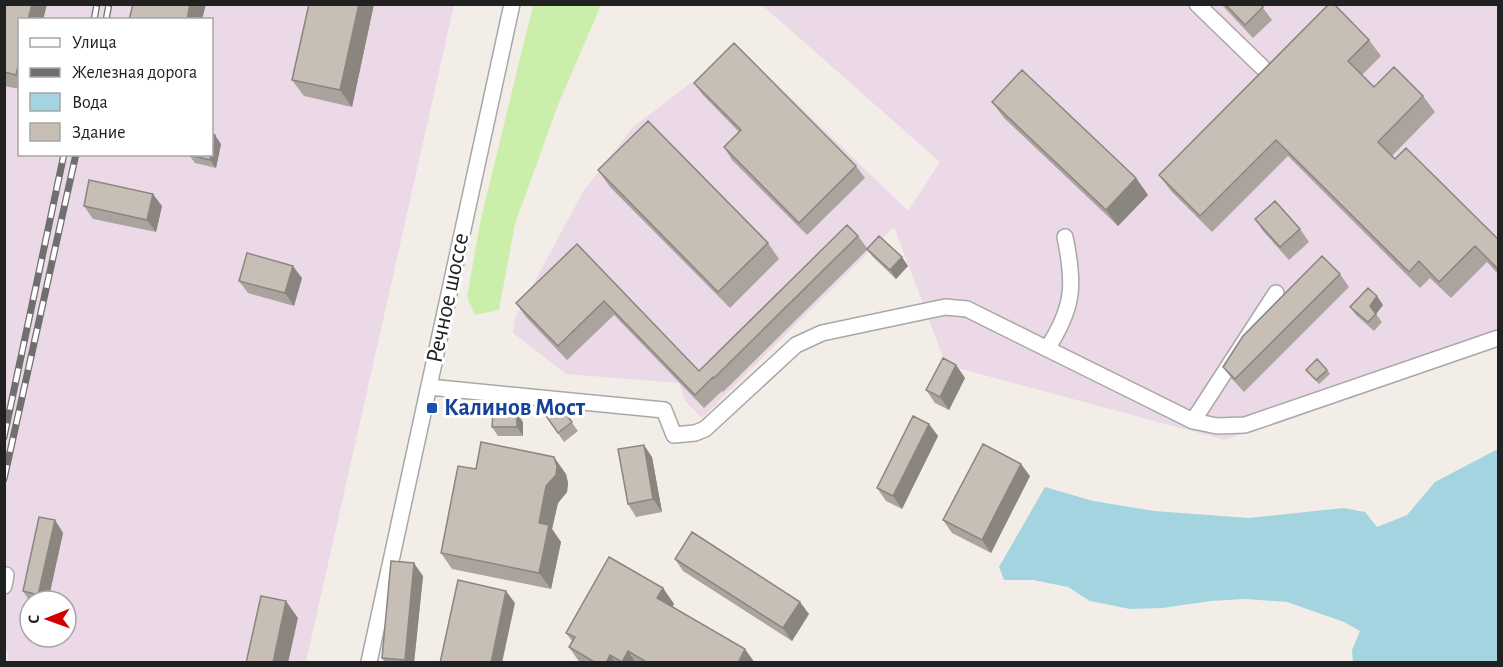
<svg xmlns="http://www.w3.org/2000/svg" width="1503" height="667" font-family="'Alegreya Sans',sans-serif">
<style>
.industrial{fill:#ebd9e8;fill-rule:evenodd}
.grass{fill:#cceeab}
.water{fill:#a5d4e1}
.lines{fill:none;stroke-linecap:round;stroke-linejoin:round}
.minor-casing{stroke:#a8a8a8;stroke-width:18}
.minor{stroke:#fff;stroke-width:15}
.rail-casing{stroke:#6f6f6f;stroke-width:7}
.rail{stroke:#fff;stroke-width:4.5;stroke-dasharray:14;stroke-linecap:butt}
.wall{fill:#aba39d}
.shaded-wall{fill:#8b857f}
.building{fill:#c7beb6;stroke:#8b857f;stroke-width:1.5}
.transit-dot{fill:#1a4fb4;stroke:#fff;stroke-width:2}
.labels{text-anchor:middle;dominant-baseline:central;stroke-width:6;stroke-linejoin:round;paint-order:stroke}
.street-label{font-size:24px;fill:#212121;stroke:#fff}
.transit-label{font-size:24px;font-weight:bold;fill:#164399;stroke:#fff;text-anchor:start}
</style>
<rect width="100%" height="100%" fill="#f2eee7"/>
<path class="industrial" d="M 5,5 L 454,5 L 306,662 L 7,662 L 8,653 L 5,653 ZM 20,20 L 212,20 L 212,154 L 20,154 ZM 30,601 L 66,601 L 66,637 L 30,637 Z
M 762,5 L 1498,5 L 1498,347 L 1225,440 L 946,365 L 894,227 L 702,418 L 685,401 L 679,383 L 566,374 L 513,333 L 515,318 L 584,190 L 633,127 L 732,52 L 743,51 L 908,211 L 940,162 Z"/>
<path class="grass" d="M 533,5 L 601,5 L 558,105 L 515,224 L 499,310 L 475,315 L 467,297 L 480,223 Z"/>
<path class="water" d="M 1498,449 L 1498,662 L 1353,662 L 1352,650 L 1360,631 L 1344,622 L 1287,602 L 1245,599 L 1211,601 L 1162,608 L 1130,609 L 1090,601 L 1068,587 L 1033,580 L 1004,580 L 999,567 L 1045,487 L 1093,501 L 1154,511 L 1249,518 L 1344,508 L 1365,512 L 1377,527 L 1407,515 L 1435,482 Z"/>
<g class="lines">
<g class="minor-casing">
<path id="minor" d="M 1197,4 L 1262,67
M 1047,349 C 1074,307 1075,285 1065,237
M 429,387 L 664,410 L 674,435 L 695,433 L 705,429 L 796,345 L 822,333 L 945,307 L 967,309 L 1193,421 L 1217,426 L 1245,425 L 1498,338
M 1193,421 L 1276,293
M 4,586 L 6,575
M 369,662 L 512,4"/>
</g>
<use href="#minor" class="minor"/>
<g class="rail-casing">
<path id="rail" d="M 94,20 L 97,4
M 106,20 L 109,4
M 4,437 L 64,154
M 4,479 L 76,154"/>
</g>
<use href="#rail" class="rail"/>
</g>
<path class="wall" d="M 4,4 L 47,4 L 43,20 L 20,20 L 20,89 L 4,86 Z
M 309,4 L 374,4 L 352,107 L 304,96 L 292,80 Z
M 1221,4 L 1260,4 L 1272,20 L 1253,38 Z
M 1369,40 L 1381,56 L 1362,75 L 1374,87 L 1423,96 L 1435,112 L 1392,156 L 1498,239 L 1498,274 L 1487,262 L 1451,298 L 1430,278 L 1420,288 L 1288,156 L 1212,232 L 1171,191 L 1159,175 Z
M 694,83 L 856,166 L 865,178 L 807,235 L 732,160 L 724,147 L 739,132 L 703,95 Z
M 992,102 L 1136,178 L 1148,195 L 1118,226 L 1004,118 Z
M 221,144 L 216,168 L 195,163 L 189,155 Z
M 598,170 L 768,243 L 779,259 L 730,308 L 610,187 Z
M 84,206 L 162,206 L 156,232 L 93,219 Z
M 1255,219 L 1300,229 L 1309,242 L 1289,260 L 1263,231 Z
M 858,236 L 867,248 L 908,266 L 896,279 L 873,257 L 867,250 L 723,392 L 722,391 L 704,408 L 614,315 L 567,360 L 526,317 L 516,303 L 577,244 L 699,371 Z
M 1340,274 L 1349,287 L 1244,392 L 1232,379 L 1223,367 Z
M 302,278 L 294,306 L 248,293 L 239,281 Z
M 1383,305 L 1376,314 L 1382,322 L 1374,331 L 1356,315 L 1350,307 Z
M 956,365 L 965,378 L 949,410 L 935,403 L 926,390 Z
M 1306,370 L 1327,370 L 1330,374 L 1319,384 Z
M 560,407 L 578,431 L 564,442 L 542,410 Z
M 523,422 L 523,436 L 498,436 L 492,427 Z
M 929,424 L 938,436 L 902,509 L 886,501 L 877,488 Z
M 652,457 L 662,512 L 636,517 L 628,504 Z
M 476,469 L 566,474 L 568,483 L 567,492 L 558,503 L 552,529 L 561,542 L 551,589 L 452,569 L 441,553 Z
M 1030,476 L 991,553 L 952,533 L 943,520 Z
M 55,520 L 63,533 L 48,601 L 30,601 L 30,602 L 23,591 Z
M 675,559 L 809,614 L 792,641 L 683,571 Z
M 423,576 L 414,663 L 385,663 L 382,658 Z
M 663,588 L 674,604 L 672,607 L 755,663 L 580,663 L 569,647 L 572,641 L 566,633 Z"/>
<path class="shaded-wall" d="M 32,4 L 47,4 L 43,20 L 28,20 Z
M 190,4 L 206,4 L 202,20 L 187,20 Z
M 359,4 L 374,4 L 352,107 L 340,90 Z
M 20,58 L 20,80 L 16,75 Z
M 215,135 L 221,144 L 216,168 L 210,160 Z
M 1136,178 L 1148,195 L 1118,226 L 1106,210 Z
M 153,194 L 162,206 L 156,232 L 147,220 Z
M 902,257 L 908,266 L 896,279 L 890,270 Z
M 293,266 L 302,278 L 294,306 L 285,293 Z
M 1377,296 L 1383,305 L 1376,314 L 1370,306 Z
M 956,365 L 965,378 L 949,410 L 940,397 Z
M 517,413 L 523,422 L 523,436 L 517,427 Z
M 929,424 L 938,436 L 902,509 L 893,496 Z
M 644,445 L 652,457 L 662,512 L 653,499 Z
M 554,457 L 566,474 L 568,483 L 567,492 L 558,503 L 552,529 L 561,542 L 551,589 L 539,573 L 539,523 L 546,486 Z
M 1021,464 L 1030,476 L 991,553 L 982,540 Z
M 55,520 L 63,533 L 48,601 L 42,601 L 38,595 Z
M 414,563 L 423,576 L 414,663 L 406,663 L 405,660 Z
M 663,588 L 674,604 L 668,614 L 657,598 Z
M 506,591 L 515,603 L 502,663 L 491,663 Z
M 286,601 L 298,618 L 288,663 L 273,663 Z
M 800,602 L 809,614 L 792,641 L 783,628 Z
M 745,649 L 755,663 L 738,663 Z
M 628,651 L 636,663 L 622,662 Z
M 610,655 L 615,663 L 606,663 Z"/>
<path class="building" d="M 4,4 L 32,4 L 28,20 L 20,20 L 20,58 L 16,75 L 4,72 Z
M 133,4 L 190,4 L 187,20 L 129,20 Z
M 309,4 L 359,4 L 340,90 L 292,80 Z
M 1225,4 L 1260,4 L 1263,7 L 1245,25 Z
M 1329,4 L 1334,4 L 1369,40 L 1348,61 L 1374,87 L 1394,67 L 1423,96 L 1378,142 L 1395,159 L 1406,148 L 1498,239 L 1498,269 L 1475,246 L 1439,282 L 1419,261 L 1409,272 L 1276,140 L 1200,216 L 1159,175 Z
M 734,43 L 856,166 L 799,223 L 724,147 L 741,130 L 694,83 Z
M 1022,70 L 1136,178 L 1106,210 L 992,102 Z
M 648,121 L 768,243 L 718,292 L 598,170 Z
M 212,134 L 215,135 L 212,154 Z
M 211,154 L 210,160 L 189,155 L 189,154 Z
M 89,180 L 153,194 L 147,220 L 84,206 Z
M 1275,201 L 1300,229 L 1280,247 L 1255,219 Z
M 847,225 L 858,236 L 714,378 L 713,377 L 695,395 L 604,301 L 558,346 L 516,303 L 577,244 L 699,371 Z
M 879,236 L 902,257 L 890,270 L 867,249 Z
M 247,253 L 293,266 L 285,293 L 239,281 Z
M 1322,256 L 1340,274 L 1235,379 L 1223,367 L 1243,336 Z
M 1368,288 L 1377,296 L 1370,306 L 1376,314 L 1368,322 L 1350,307 Z
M 943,358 L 956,365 L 940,397 L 926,390 Z
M 1317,359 L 1327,370 L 1316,380 L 1306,370 Z
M 547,406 L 560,407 L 572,422 L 558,433 L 542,410 Z
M 493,413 L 517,413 L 517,427 L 492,427 Z
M 913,416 L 929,424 L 893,496 L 877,488 Z
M 481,442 L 554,457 L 557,466 L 556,475 L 546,486 L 539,523 L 549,525 L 539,573 L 441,553 L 458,466 L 476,469 Z
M 983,444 L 1021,464 L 982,540 L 943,520 Z
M 644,445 L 653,499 L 628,504 L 618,449 Z
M 39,517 L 55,520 L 38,595 L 23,591 Z
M 692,532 L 800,602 L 783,628 L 675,559 Z
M 609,557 L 663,588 L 657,598 L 745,649 L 738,663 L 648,663 L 628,651 L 622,662 L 610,655 L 606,663 L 596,663 L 569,647 L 575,637 L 566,633 Z
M 391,561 L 414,563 L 405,660 L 382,658 Z
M 458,580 L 506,591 L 491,663 L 440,663 Z
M 261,596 L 286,601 L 273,663 L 246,663 Z"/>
<rect class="transit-dot" x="426" y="402" width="12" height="12" rx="3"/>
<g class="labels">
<g class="street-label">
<text transform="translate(448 298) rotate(-78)">Речное шоссе</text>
</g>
<g class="transit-label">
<text x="444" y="408">Калинов Мост</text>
</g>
</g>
<rect width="1503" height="667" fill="none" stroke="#212121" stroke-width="12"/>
<rect x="18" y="18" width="195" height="138" fill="#ffffff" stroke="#a6a6a6" stroke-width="1.5"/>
<rect x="30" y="38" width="30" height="9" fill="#ffffff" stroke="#a6a6a6" stroke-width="1.5"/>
<text x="72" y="48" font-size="18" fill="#212121">Улица</text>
<rect x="30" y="68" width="30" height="9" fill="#6f6f6f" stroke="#a6a6a6" stroke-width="1.5"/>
<text x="72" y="78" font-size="18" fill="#212121">Железная дорога</text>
<rect x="30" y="93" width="30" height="18" fill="#a5d4e1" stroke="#a6a6a6" stroke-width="1.5"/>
<text x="72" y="108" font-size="18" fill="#212121">Вода</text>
<rect x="30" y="123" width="30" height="18" fill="#c7beb6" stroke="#a6a6a6" stroke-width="1.5"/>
<text x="72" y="138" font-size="18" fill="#212121">Здание</text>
<g transform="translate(48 619) rotate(269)"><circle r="28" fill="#ffffff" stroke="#a6a6a6" stroke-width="1.5"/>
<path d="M0-4.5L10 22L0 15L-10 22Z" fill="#d20100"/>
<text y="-9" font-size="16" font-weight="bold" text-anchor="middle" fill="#212121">С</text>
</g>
</svg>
